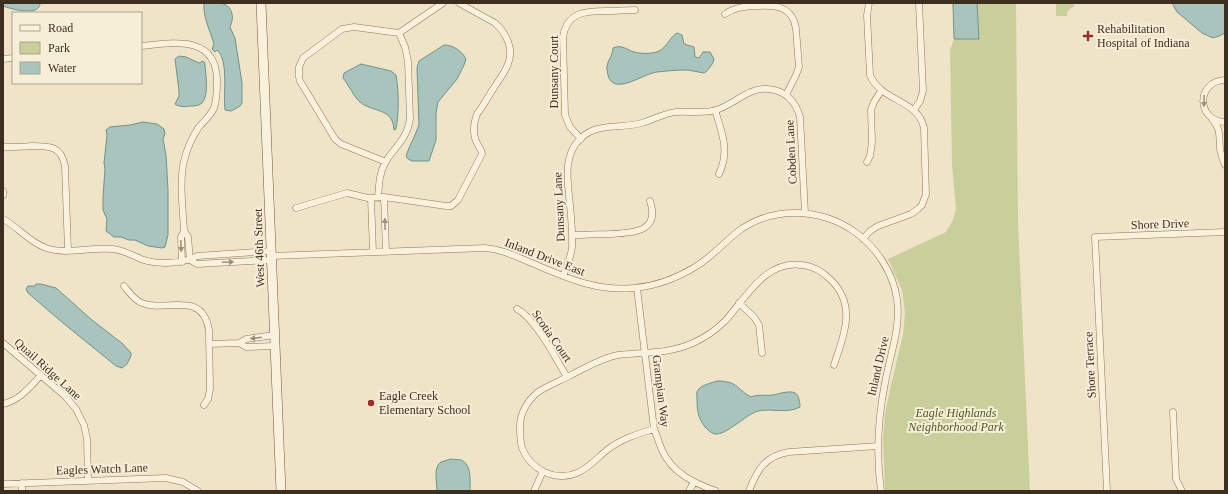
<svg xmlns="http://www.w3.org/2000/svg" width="1228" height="494" font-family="'Times New Roman',serif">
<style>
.green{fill:#c9cf9b}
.water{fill:#a9c4bc;stroke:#6f938a}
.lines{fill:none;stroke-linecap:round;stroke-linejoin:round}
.street-casing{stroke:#8d765c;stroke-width:7}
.secondary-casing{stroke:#6f573f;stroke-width:10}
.street{stroke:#faf1dc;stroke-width:6}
.secondary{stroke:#faf1dc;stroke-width:9}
.oneway{fill:#9c907e}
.poi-dot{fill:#9e2a2b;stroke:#f7eed8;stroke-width:1.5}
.labels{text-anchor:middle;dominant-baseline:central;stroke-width:4;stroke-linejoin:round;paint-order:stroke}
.poi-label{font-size:12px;fill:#3d2e20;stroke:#f7eed8;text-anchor:start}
.street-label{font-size:12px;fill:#3d2e20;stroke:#f7eed8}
.park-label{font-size:12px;font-style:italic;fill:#4d5a26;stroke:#f7eed8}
</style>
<rect width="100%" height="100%" fill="#f0e4c8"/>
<path class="green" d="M 977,3 L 1016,3 L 1018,222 L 1030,491 L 885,491 L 883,439 L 885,414 L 891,385 L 903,335 L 905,313 L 902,290 L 888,259 L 946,232 L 953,220 L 956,209 L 952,165 L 950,50 L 954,39 L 979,39 Z
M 1056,3 L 1074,3 L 1074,7 L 1072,7 L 1067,12 L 1067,16 L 1056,16 Z"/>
<path class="water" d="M 3,3 L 40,3 C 40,17 11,9 3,6 Z
M 204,3 C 215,3 229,0 232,14 C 233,19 232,22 230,27 L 235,38 L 242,83 L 242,103 L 240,106 L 235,109 L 231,111 L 225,110 C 223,95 229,60 217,50 L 215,52 L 212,49 L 214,44 C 210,30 203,18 204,3 Z
M 953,3 L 977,3 L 979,39 L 954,39 Z
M 1172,3 L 1225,3 L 1225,33 L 1219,36 L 1213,38 L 1202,33 L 1177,12 Z
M 677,33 L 682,35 L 684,44 L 694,47 L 695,57 L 699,58 L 703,52 L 710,52 L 714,59 C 713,64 708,71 704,73 C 697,72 691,70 685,70 C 676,70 666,71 657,72 C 643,73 609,101 607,69 C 606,62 613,56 613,48 C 622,44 627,50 634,52 C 641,54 653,54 659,51 C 667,47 670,37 677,33 Z
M 444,45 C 453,45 462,51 466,59 L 464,65 L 457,79 L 438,102 L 436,113 L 436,140 L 429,161 L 412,161 L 408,159 L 406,156 L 409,148 L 415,135 L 419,125 L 417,68 L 419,61 Z
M 179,56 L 186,57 L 199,63 L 203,61 L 205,63 L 205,66 C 206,75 209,96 202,103 C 199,106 194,106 190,106 C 185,107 179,107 175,104 L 179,96 L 179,91 L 175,59 Z
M 361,64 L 391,71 L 396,75 C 399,93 399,112 396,129 L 394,130 C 393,107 373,113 360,102 C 354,97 348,84 343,78 L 344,73 Z
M 143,122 L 157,124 L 164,129 L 165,134 L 163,139 L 166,155 L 168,190 L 168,235 L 165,247 L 162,248 L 148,246 L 135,240 L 129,240 L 121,237 L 114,237 L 106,231 L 107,219 L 103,210 L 103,197 L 105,169 L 104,163 L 107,135 L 106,130 L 110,127 L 130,125 Z
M 36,284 L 41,284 L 56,288 L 92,320 L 123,344 L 131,353 L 131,356 L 127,364 L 122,368 L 116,366 L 63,323 L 28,293 L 26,289 L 28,286 L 35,286 Z
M 717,381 C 738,381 735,388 751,397 C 758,394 765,396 773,395 C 779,394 789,390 795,393 C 799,395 800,403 800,407 C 787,414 772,408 758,411 C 745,415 727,435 715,434 C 711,433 708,430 705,427 C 698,418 697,410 697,399 C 697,396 696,392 698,390 C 701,385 712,383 717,381 Z
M 451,459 C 454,460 458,459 461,460 C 472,464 470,482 470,491 L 437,491 C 437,483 433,467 441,462 C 444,461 448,460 451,459 Z"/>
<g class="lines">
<g class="street-casing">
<path id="street" d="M 725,14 C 735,7 746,6 758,6 C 777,5 793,7 796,29 L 799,67 L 796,75 L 786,95
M 399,33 L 443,3
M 141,46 C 172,43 216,34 217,80 C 217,88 217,100 214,108 C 211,115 204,121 199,127 C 192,137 187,149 184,161 C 179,182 183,209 184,231 L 181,237 L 182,262
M 3,59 L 13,58
M 1225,80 C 1196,81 1196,121 1225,122
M 715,110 C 722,133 730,151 719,174
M 914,110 L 920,101 L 923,91 L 919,3
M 1212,119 C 1221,129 1219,136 1220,149 C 1221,155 1223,160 1225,165
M 581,139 L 570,127 L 565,115 L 563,37 C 567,12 585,11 607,11 C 616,11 626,10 635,10
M 3,147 C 13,147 22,147 32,146 C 50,146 61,146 65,166 L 68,251
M 386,162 L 341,144 L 335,139 L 300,81 L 299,77 L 299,67 L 303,58 L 342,29 L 354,27 L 399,33
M 867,162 L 870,156 L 872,142 L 871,110 L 874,102 L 881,91
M 3,191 L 3,195
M 384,197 L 386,251
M 371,198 L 373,252
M 378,198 C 379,186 379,174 385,163 C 394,147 407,140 410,119 L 408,61 L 405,47 L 399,33
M 296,208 L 347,193 L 368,198 L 384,197 L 446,206 L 451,206 L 458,200 L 482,154 C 482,150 480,149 478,145 C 472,135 473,125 477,114 C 484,105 489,95 495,86 C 500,79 505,72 508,64 C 514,49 507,34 495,23 L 459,3
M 3,219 C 18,227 29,242 46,248 C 67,255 90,247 113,249 C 123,250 132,255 141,259 C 156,265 184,264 197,256 L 271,251
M 184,231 L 188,237 L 190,260
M 572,235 C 584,235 597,234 609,234 C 631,233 661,233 650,201
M 863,239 L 870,231 L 878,226 L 911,214 L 918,209 L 922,205 L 926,194 L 924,128 C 918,99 881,102 870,75 L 867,15 L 869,3
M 271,256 L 485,248 C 500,249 513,255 527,261 C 563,276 594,292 634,288 C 656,286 677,278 695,267 C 712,257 724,242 740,230 C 774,206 821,208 855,232 C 876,247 893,272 897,299 C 901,329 890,354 885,383 C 878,418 876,455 881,491
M 190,260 L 197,264 L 272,260
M 563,276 C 567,266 571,258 572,247 C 573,229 570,205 568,186 C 568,179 567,172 568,165 C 569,158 571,151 575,145 C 592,120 618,130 642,123 C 653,120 664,113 676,112 C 689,111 703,114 716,110 C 734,105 748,87 768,89 C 785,90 796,102 800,117 L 805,213
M 124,286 C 129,292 134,300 142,303 C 166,313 202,289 209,330 L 210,389 L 208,399 L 204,405
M 637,288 L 654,429 C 657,436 659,443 662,450 C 672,473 694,483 716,491
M 739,303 L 754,317 L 759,325 L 762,353
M 517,309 C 535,318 556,359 567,377
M 3,343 L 65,396 L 76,409 L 84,425 L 87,439 L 88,481
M 239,343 L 246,347 L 275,346
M 209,344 L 239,343 L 246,339 L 275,335
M 3,404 C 20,400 30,387 41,375
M 1173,412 L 1176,479 L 1182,491
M 654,429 C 637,434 621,439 607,450 C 597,458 589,468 577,473 C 555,482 531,470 522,448 C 520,441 520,433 520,426 C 520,413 528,400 538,392 C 549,385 562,380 573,374 C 587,367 602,358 618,355 C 643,352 669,354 693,343 C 704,338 716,330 725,321 C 746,298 766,259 802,265 C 813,266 823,272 831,280 C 857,306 844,335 834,365
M 22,483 L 22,491
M 3,484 L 166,478 L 183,482 L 198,491
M 534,491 L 543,471
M 689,491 L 694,482
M 749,491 C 757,470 765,456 789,452 L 878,446
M 1107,491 L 1095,237 L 1225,232"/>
</g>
<g class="secondary-casing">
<path id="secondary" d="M 261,3 L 281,491"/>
</g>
<use href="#street" class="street"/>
<use href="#secondary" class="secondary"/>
</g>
<defs><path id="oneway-solid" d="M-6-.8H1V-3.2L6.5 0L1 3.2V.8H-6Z"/></defs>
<g class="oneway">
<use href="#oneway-solid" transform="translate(1204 101) rotate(90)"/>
<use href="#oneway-solid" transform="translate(385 224) rotate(-92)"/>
<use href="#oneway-solid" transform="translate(181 246) rotate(88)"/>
<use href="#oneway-solid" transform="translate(228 262) rotate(-3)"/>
<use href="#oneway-solid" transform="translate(256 338) rotate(173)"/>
</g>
<g class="poi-dot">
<path d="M1086 30h4v4h4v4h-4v4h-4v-4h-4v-4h4z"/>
<circle cx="371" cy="403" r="4"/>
</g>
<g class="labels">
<g class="poi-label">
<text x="1097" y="29">Rehabilitation<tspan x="1097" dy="14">Hospital of Indiana</tspan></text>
<text x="379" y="396">Eagle Creek<tspan x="379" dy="14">Elementary School</tspan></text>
</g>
<g class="street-label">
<text transform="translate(554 72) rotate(-90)">Dunsany Court</text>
<text transform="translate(791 152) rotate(-93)">Cobden Lane</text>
<text transform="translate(559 207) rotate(-93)">Dunsany Lane</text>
<text transform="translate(1160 224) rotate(-2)">Shore Drive</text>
<text transform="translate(259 248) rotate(-92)">West 46th Street</text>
<text transform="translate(545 257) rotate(21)">Inland Drive East</text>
<text transform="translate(552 336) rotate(55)">Scotia Court</text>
<text transform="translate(1090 365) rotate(-93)">Shore Terrace</text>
<text transform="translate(878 366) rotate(-77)">Inland Drive</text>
<text transform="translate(48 369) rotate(42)">Quail Ridge Lane</text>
<text transform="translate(661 391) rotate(83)">Grampian Way</text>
<text transform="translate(102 469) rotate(-2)">Eagles Watch Lane</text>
</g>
<g class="park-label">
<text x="956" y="413">Eagle Highlands<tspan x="956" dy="14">Neighborhood Park</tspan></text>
</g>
</g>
<rect width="1228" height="494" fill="none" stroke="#3d2e20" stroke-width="8"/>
<rect x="12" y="12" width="130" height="72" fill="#f7eed8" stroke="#ada18e"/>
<rect x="20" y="25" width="20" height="6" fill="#faf1dc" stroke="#ada18e"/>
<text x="48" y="32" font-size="12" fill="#3d2e20">Road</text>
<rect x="20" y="42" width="20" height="12" fill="#c9cf9b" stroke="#ada18e"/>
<text x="48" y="52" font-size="12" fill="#3d2e20">Park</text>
<rect x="20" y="62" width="20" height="12" fill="#a9c4bc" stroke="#ada18e"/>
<text x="48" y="72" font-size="12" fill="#3d2e20">Water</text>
</svg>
